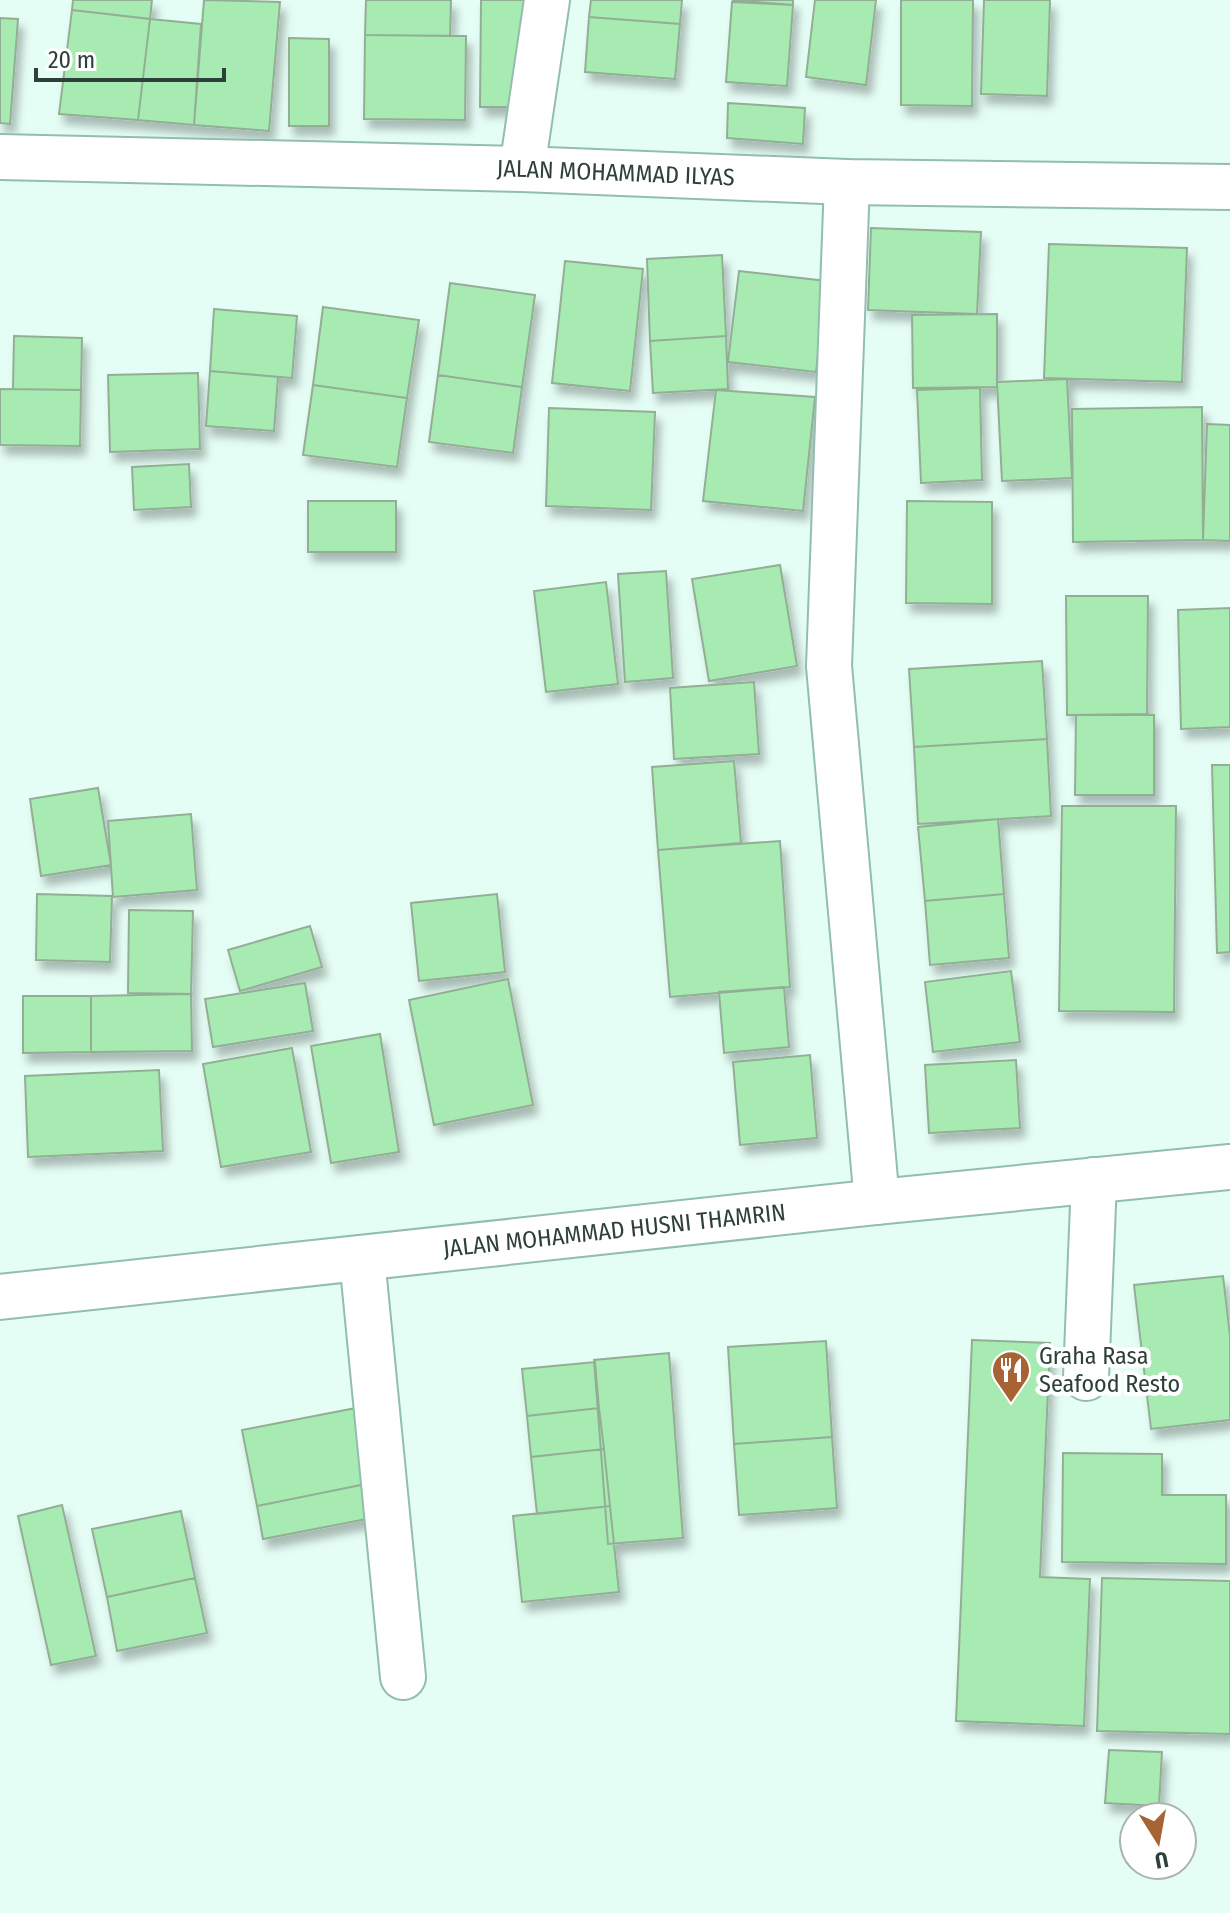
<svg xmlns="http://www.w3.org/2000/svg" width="1230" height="1913" font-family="'Fira Sans Condensed',sans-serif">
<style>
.building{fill:#a8ebb2;stroke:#92af96;stroke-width:2;filter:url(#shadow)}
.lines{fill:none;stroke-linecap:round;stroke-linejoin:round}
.minor-casing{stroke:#93bdaf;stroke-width:48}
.major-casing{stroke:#93bdaf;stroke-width:48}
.minor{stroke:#fff;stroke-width:44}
.major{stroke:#fff;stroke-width:44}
.labels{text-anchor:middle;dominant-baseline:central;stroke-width:8;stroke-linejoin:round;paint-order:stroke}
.street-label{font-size:24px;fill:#2e403a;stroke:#fff}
.poi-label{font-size:24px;fill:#2e403a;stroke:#fff;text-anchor:start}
</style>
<defs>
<filter id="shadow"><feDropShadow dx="5" dy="9" stdDeviation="4" flood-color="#0004"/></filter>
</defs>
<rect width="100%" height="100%" fill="#e5fef5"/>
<path class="building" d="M 73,0 L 152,0 L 150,19 L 72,10 Z
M 204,0 L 280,2 L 269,131 L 194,125 Z
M 366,0 L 451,0 L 450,36 L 365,35 Z
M 481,0 L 531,0 L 529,107 L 480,107 Z
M 591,0 L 682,0 L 680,24 L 589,17 Z
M 732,0 L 793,0 L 793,5 Z
M 815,0 L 876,0 L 866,85 L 806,77 Z
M 901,0 L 973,0 L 972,106 L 901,105 Z
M 984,0 L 1050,0 L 1047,96 L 981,94 Z
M 732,2 L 793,5 L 787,86 L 726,82 Z
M 72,10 L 150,19 L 138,120 L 59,114 Z
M 589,17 L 680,24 L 675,79 L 585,72 Z
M 0,18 L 18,19 L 10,124 L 0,123 Z
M 150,19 L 201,24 L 194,125 L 138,120 Z
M 365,35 L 466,36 L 465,120 L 364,119 Z
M 289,38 L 329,39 L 329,126 L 289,126 Z
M 728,103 L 805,108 L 803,144 L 727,138 Z
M 871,228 L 981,232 L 977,314 L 868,310 Z
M 1049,244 L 1187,248 L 1182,382 L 1044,378 Z
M 722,255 L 726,336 L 650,341 L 647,259 Z
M 565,261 L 643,269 L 630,391 L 552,383 Z
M 739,271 L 826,281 L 816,372 L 728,362 Z
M 450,283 L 535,295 L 522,387 L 438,375 Z
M 323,307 L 419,320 L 407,398 L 313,385 Z
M 214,309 L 297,316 L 292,378 L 210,371 Z
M 997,314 L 997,387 L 913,388 L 912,315 Z
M 14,336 L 82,338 L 81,390 L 13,389 Z
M 726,336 L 728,389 L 653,393 L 650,341 Z
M 210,371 L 278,377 L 274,431 L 206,426 Z
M 198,373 L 200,449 L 110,452 L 108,375 Z
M 438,375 L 522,387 L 513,453 L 429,442 Z
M 1067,379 L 1072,478 L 1002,481 L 997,382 Z
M 313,385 L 407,398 L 397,467 L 303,455 Z
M 980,388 L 982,480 L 921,483 L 917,390 Z
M 0,389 L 81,390 L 80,446 L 0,445 Z
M 716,390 L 815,397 L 803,511 L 703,501 Z
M 1202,407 L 1203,540 L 1073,542 L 1072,409 Z
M 549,408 L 655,412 L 651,510 L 546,506 Z
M 1207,424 L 1230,425 L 1230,541 L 1203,540 Z
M 189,464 L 191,507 L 134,510 L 132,467 Z
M 308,501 L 396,501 L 396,552 L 308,552 Z
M 907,501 L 992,502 L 992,604 L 906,603 Z
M 780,565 L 797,666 L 709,681 L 692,579 Z
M 666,571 L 673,678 L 625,682 L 618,574 Z
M 606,582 L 618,684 L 546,692 L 534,591 Z
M 1066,596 L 1148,596 L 1147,714 L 1067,715 Z
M 1230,608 L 1230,727 L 1181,729 L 1178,610 Z
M 1042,661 L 1047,739 L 914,747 L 909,669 Z
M 754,682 L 759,754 L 674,759 L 670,688 Z
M 1076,715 L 1154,715 L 1154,795 L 1075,795 Z
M 1047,739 L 1051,816 L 918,824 L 914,747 Z
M 734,761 L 741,843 L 658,850 L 652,767 Z
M 1212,765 L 1230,765 L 1230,952 L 1217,953 Z
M 98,788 L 111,865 L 41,876 L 30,799 Z
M 1062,806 L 1176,806 L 1174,1012 L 1059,1011 Z
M 191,814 L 197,890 L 113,897 L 108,821 Z
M 998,819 L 1004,894 L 925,901 L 918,827 Z
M 780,841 L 790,987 L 670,997 L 658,850 Z
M 37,894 L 112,896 L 110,962 L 36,960 Z
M 497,894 L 505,972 L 419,981 L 411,903 Z
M 1004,894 L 1009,958 L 930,965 L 925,901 Z
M 129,910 L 193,911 L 191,994 L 128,993 Z
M 310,926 L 322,967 L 240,991 L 228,950 Z
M 1011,971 L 1020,1042 L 933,1052 L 925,982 Z
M 508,979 L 533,1105 L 434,1125 L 409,1000 Z
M 305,983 L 313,1031 L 213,1047 L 205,999 Z
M 784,987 L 789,1047 L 724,1053 L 719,992 Z
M 191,994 L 192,1051 L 91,1052 L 91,996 Z
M 23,996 L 91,996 L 91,1052 L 23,1053 Z
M 380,1034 L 399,1152 L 331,1163 L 311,1046 Z
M 292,1048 L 311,1152 L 221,1167 L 203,1064 Z
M 810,1055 L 817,1138 L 740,1145 L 733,1062 Z
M 1016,1060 L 1020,1128 L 929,1133 L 925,1065 Z
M 159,1070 L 163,1151 L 28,1157 L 25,1076 Z
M 1223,1276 L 1230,1336 L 1230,1420 L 1151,1429 L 1134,1285 Z
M 972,1340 L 1050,1343 L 1040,1577 L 1090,1579 L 1084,1726 L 956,1721 Z
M 826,1341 L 832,1437 L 734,1444 L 728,1347 Z
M 669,1353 L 683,1538 L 608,1544 L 594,1360 Z
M 595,1362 L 599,1408 L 527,1416 L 522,1369 Z
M 356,1408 L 371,1483 L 257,1506 L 242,1430 Z
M 599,1408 L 604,1449 L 531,1457 L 527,1416 Z
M 832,1437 L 837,1508 L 739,1515 L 734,1444 Z
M 604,1449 L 610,1506 L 537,1514 L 531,1457 Z
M 1063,1453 L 1162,1454 L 1162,1495 L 1226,1495 L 1226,1564 L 1062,1562 Z
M 371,1483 L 377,1517 L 263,1539 L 257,1506 Z
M 62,1505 L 96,1656 L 51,1665 L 18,1516 Z
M 610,1506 L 619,1592 L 522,1602 L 513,1516 Z
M 181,1511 L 195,1578 L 107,1597 L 92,1529 Z
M 195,1578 L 207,1633 L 117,1651 L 107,1597 Z
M 1102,1578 L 1230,1581 L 1230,1734 L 1097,1731 Z
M 1109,1750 L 1162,1752 L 1159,1806 L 1105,1803 Z"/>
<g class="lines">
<g class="minor-casing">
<g id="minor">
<path id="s1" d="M 0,157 L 522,169 L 847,182 L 1230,187"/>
<path d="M 522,169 L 547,0"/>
<path d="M 847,182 L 829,666 L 877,1202"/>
<path d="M 362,1258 L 403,1677"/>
<path d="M 1086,1378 L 1094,1180"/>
</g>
</g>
<g class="major-casing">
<g id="major">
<path id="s2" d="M 0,1297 L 877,1202 L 1230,1167"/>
</g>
</g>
<use href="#minor" class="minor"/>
<use href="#major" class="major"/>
</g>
<defs>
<g id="restaurant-pin" transform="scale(2)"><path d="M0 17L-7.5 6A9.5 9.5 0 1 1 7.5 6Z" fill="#a76333" stroke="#fff"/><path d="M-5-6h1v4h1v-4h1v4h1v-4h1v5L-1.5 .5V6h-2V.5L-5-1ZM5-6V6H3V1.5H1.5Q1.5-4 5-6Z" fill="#fff"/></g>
</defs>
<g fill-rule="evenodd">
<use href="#restaurant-pin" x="1011" y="1370"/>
</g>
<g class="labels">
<g class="street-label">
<text stroke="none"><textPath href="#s1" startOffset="616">JALAN MOHAMMAD ILYAS</textPath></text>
<text stroke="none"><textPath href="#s2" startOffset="618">JALAN MOHAMMAD HUSNI THAMRIN</textPath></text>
</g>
<g class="poi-label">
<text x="1039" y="1356">Graha Rasa<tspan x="1039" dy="28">Seafood Resto</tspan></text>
</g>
</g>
<g transform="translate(1158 1841) rotate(169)"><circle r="38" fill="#ffffff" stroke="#abb3b0" stroke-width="2"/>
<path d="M0-6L14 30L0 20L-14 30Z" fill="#a76333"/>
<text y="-12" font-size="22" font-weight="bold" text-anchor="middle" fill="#2e403a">U</text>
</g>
<path d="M36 68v12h188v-12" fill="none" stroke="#2e403a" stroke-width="4"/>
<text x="48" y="68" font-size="24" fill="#2e403a" stroke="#ffffff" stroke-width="6" paint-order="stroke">20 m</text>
</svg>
